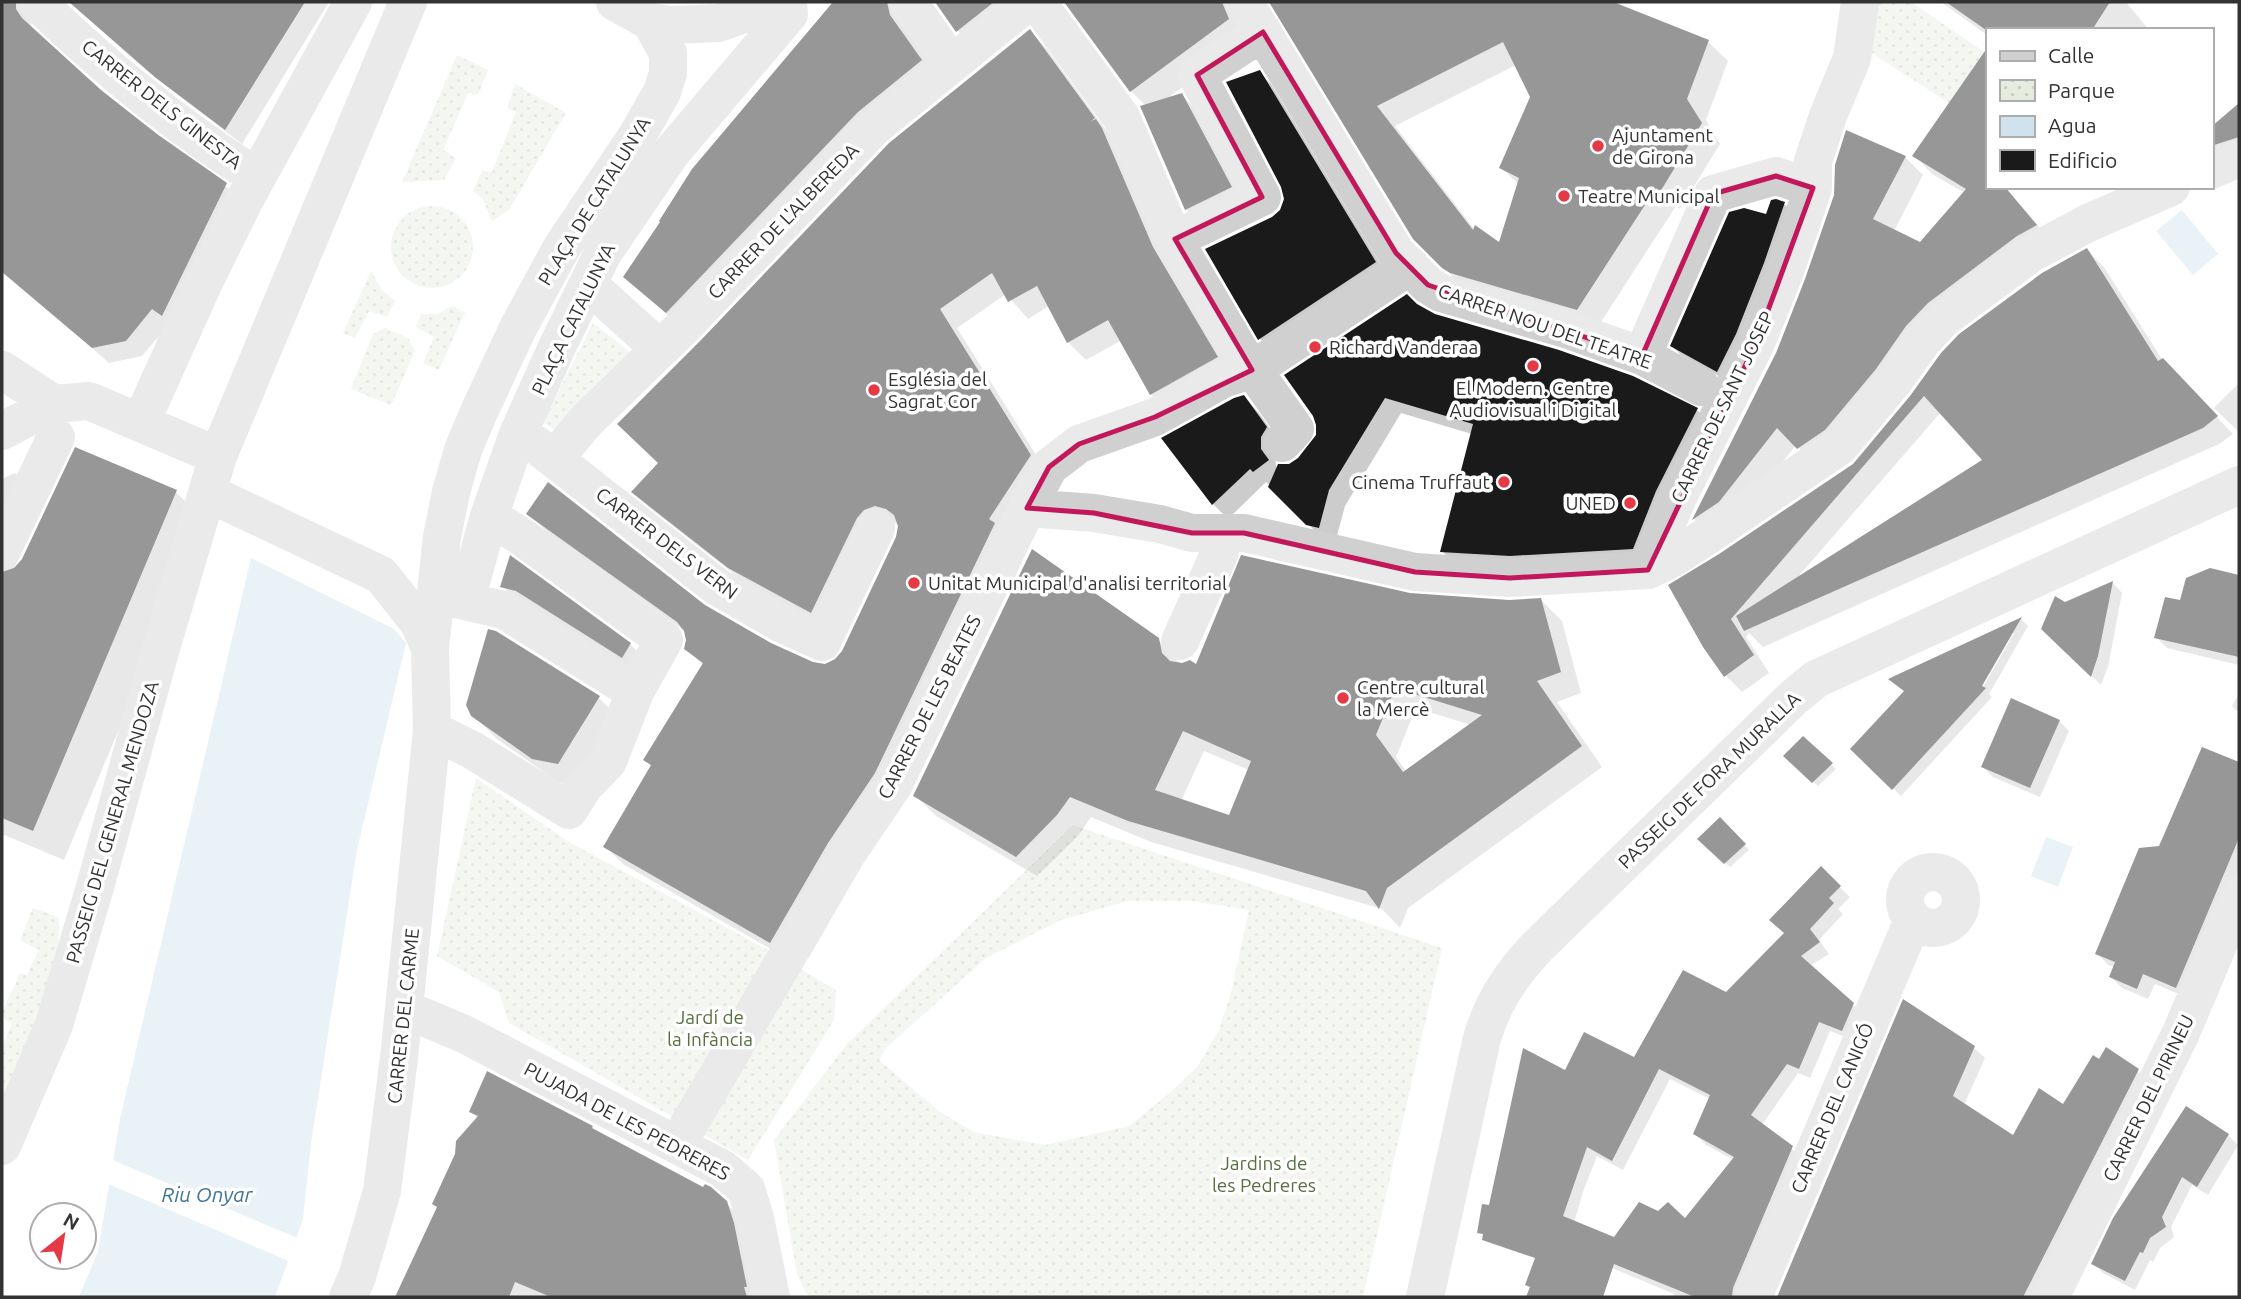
<svg xmlns="http://www.w3.org/2000/svg" width="2241" height="1299" font-family="Ubuntu,sans-serif">
<style>
.park{fill:url(#park-dots);fill-rule:evenodd}
.water{fill:#cfe2ee}
.pier{fill:#fff}
.shadow{fill:#0003;fill-rule:evenodd}
.building{fill:#1a1a1a;fill-rule:evenodd}
.lines{fill:none;stroke-linecap:round;stroke-linejoin:round}
.minor{stroke:#d0d0d0;stroke-width:38}
.marked{fill:none;stroke:#c2185b;stroke-width:5;stroke-linejoin:round}
.poi-dot{fill:#e63946;stroke:#fff;stroke-width:2.5}
.labels{text-anchor:middle;dominant-baseline:central;stroke-width:7;stroke-linejoin:round;paint-order:stroke}
.street-label{font-size:19px;fill:#333;stroke:#fff}
.poi-label{font-size:19px;fill:#333;stroke:#fff;text-anchor:start}
.park-label{font-size:19px;fill:#56703f;stroke:#fff}
.water-label{font-size:21px;font-style:italic;fill:#3f7597;stroke:#fff}
</style>
<defs>
<pattern id="park-dots" width="8" height="8" patternUnits="userSpaceOnUse" patternTransform="scale(1.75)"><rect width="8" height="8" fill="#e6ecdf"/><path d="M2 2h.1M6 6h.1" fill="none" stroke="#c6cbc0" stroke-width="1.8" stroke-linecap="round"/></pattern>
</defs>
<rect width="100%" height="100%" fill="#fff"/>
<path class="park" d="M 1868,2 L 1911,2 L 1984,52 L 1949,103 L 1861,46 Z
M 457,55 L 488,70 L 478,95 L 468,93 L 443,150 L 456,158 L 444,180 L 402,182 Z
M 515,84 L 566,113 L 509,210 L 492,221 L 483,199 L 473,191 L 482,171 L 492,172 L 516,112 L 507,108 Z
M391 247a41 41 0 1 1 82 0a41 41 0 1 1-82 0Z
M 371,271 L 382,290 L 395,301 L 387,317 L 369,311 L 355,338 L 343,333 Z
M 452,306 L 465,312 L 439,370 L 423,363 L 434,337 L 416,327 L 421,314 L 437,314 Z
M 593,323 L 630,352 L 562,435 L 543,422 Z
M 385,328 L 408,338 L 415,351 L 391,405 L 351,389 L 373,334 Z
M 476,778 L 569,842 L 772,952 L 836,990 L 834,1020 L 748,1160 L 509,1023 L 499,992 L 437,956 Z
M 1073,825 L 1442,948 L 1363,1297 L 808,1297 L 797,1274 L 774,1140 L 846,1045 ZM 1128,901 L 1192,901 L 1249,910 L 1231,993 L 1219,1030 L 1198,1066 L 1171,1092 L 1129,1126 L 1045,1145 L 974,1132 L 940,1112 L 879,1060 L 886,1048 L 986,958 L 1061,920 Z
M 33,908 L 58,917 C 67,958 17,1073 2,1117 L 2,1047 L 12,1024 L 2,1017 L 2,1013 L 20,973 L 27,975 L 39,950 L 20,940 Z"/>
<path class="water" d="M 2182,210 L 2218,254 L 2193,275 L 2156,231 Z
M 251,558 L 394,629 L 406,643 L 357,850 L 311,1143 L 303,1219 L 275,1297 L 79,1297 L 98,1251 L 120,1119 Z
M 2046,837 L 2073,847 L 2058,887 L 2031,876 Z"/>
<path class="pier" d="M 110,1159 L 300,1239 L 291,1262 L 106,1183 Z"/>
<path class="shadow" d="M 2,2 L 38,2 L 31,12 L 31,25 L 35,32 L 128,113 L 225,185 L 241,200 L 169,324 L 142,356 L 109,363 L 2,269 Z
M 70,2 L 329,2 L 242,144 L 147,71 Z
M 836,2 L 919,2 L 940,80 L 686,332 L 626,277 L 816,23 Z
M 937,2 L 1040,2 L 977,50 L 958,31 Z
M 1066,2 L 1255,2 L 1247,39 L 1165,100 L 1182,95 L 1197,111 L 1246,203 L 1201,224 L 1186,209 L 1146,106 L 1131,91 Z
M 1272,2 L 1611,2 L 1708,42 L 1728,61 L 1706,120 L 1720,144 L 1680,209 L 1676,206 L 1597,328 L 1463,287 L 1415,238 ZM 1516,65 L 1532,97 L 1502,168 L 1519,185 L 1500,245 L 1475,230 L 1395,126 Z
M 1941,2 L 2126,2 L 2149,30 L 1987,30 L 1987,35 Z
M 1029,31 L 1047,49 L 1111,137 L 1235,376 L 1169,412 L 1151,394 L 1122,340 L 1086,360 L 1068,342 L 1049,306 L 1028,319 L 1006,294 L 957,328 L 1048,474 L 788,959 L 623,864 L 605,846 L 652,767 L 645,760 L 703,666 L 686,648 L 688,640 L 686,632 L 547,532 L 529,514 L 704,606 L 770,645 L 813,664 L 825,665 L 836,661 L 843,652 L 897,538 L 900,525 L 894,523 L 830,630 L 748,585 L 651,509 L 633,492 Z
M 1987,51 L 1987,187 L 2005,187 L 2054,244 L 2035,254 L 1817,466 L 1796,445 L 1737,520 L 1712,537 L 1694,519 L 1777,354 L 1905,157 L 1923,175 L 1894,231 L 1920,244 L 1965,193 L 1932,174 L 1914,155 Z
M 1259,72 L 1271,84 L 1387,275 L 1272,350 L 1260,339 L 1272,218 L 1281,211 L 1286,199 Z
M 2239,106 L 2239,157 L 2211,172 L 2211,129 Z
M 1784,204 L 1793,213 L 1726,380 L 1681,355 L 1672,346 L 1767,216 Z
M 2087,250 L 2104,267 L 2163,361 L 2233,434 L 2219,444 L 1763,647 L 1749,633 L 1746,637 L 1769,673 L 1742,692 L 1726,676 L 1704,646 L 1720,556 L 1854,465 L 1911,397 ZM 1941,412 L 1984,460 L 1797,578 Z
M 1416,305 L 1434,316 L 1633,378 L 1697,410 L 1713,426 L 1649,564 L 1457,567 L 1442,551 L 1472,434 L 1401,413 L 1345,506 L 1335,543 L 1324,540 L 1266,482 L 1228,519 L 1213,504 L 1164,439 L 1244,397 L 1259,413 L 1281,444 L 1275,453 L 1276,466 L 1278,469 L 1290,465 L 1299,460 Z
M 2239,383 L 2239,432 L 2214,408 Z
M 15,473 L 45,503 L 13,570 L 176,492 L 206,522 L 64,860 L 2,834 L 2,479 Z
M 511,558 L 630,644 L 657,672 L 650,684 L 529,613 L 502,586 Z
M 2210,570 L 2239,577 L 2239,665 L 2167,648 L 2156,637 L 2181,602 Z
M 2113,583 L 2122,593 L 2108,667 L 2101,685 L 2043,629 L 2065,604 Z
M 1410,595 L 1509,602 L 1541,600 L 1562,621 L 1581,693 L 1557,702 L 1602,767 L 1408,908 L 1400,928 L 1382,909 L 1151,842 L 1091,817 L 1078,836 L 1037,876 L 936,816 L 915,795 L 1158,640 L 1180,664 L 1197,667 ZM 1416,708 L 1471,725 L 1406,771 L 1396,757 ZM 1204,751 L 1249,770 L 1230,817 L 1181,801 Z
M 2021,619 L 2028,626 L 1989,694 L 1992,697 L 1901,796 L 1853,749 L 1905,692 L 1891,680 ZM 2010,633 L 2014,633 L 1979,694 L 1976,693 Z
M 2239,694 L 2239,713 L 2232,706 Z
M 598,697 L 622,721 L 581,787 L 558,782 L 497,739 L 473,715 Z
M 2059,721 L 2069,731 L 2040,797 L 1993,777 L 1983,767 Z
M 1803,738 L 1836,769 L 1818,786 L 1785,756 Z
M 2203,750 L 2239,764 L 2239,887 L 2188,998 L 2155,984 L 2148,999 L 2122,988 L 2111,977 L 2115,967 L 2108,965 L 2097,953 L 2160,848 Z
M 1720,820 L 1749,850 L 1730,867 L 1699,839 Z
M 1821,869 L 1850,897 L 1838,909 L 1843,914 L 1819,940 L 1829,954 L 1810,966 L 1864,1015 L 1853,1040 L 1830,1031 L 1810,1078 L 1798,1073 L 1762,1125 L 1803,1158 L 1744,1297 L 1673,1297 L 1674,1294 L 1612,1268 L 1602,1258 L 1658,1213 L 1685,1221 L 1734,1160 L 1706,1145 L 1695,1134 L 1710,1099 L 1670,1079 L 1623,1170 L 1597,1156 L 1583,1192 L 1566,1250 L 1500,1223 L 1566,1073 L 1635,1059 L 1726,995 L 1785,933 Z
M 1904,1002 L 1974,1048 L 1985,1058 L 1964,1105 L 2014,1138 L 2063,1106 L 2137,1071 L 2148,1081 L 2037,1297 L 1779,1297 Z
M 2187,1108 L 2228,1135 L 2238,1145 L 2208,1195 L 2192,1185 L 2171,1227 L 2174,1237 L 2160,1248 L 2153,1262 L 2150,1260 L 2135,1290 L 2103,1273 L 2093,1263 Z
M 471,1111 L 592,1127 L 598,1134 L 726,1203 L 741,1218 L 759,1297 L 397,1297 L 478,1119 Z"/>
<path class="building" d="M 2,2 L 16,2 L 16,9 L 22,18 L 101,90 L 157,134 L 227,183 L 162,316 L 152,309 L 126,341 L 92,348 L 2,272 Z
M 69,2 L 305,2 L 225,130 L 156,78 Z
M 833,2 L 887,2 L 890,15 L 922,60 L 858,112 L 666,313 L 623,277 L 660,222 L 659,221 L 692,169 Z
M 935,2 L 994,2 L 956,32 Z
M 1064,2 L 1222,2 L 1229,19 L 1130,92 Z
M 1269,2 L 1616,3 L 1709,40 L 1687,99 L 1702,123 L 1660,192 L 1656,188 L 1577,310 L 1450,273 L 1442,268 L 1413,239 ZM 1503,42 L 1530,97 L 1499,168 L 1519,178 L 1499,242 L 1475,225 L 1473,230 L 1377,106 Z
M 1946,2 L 2110,2 L 2092,30 L 1986,30 Z
M 1030,29 L 1095,118 L 1091,121 L 1096,119 L 1102,128 L 1153,247 L 1218,357 L 1150,395 L 1108,320 L 1067,343 L 1037,286 L 1008,302 L 992,273 L 940,309 L 1031,455 L 989,519 L 995,523 L 875,773 L 828,843 L 770,943 L 603,847 L 651,765 L 643,760 L 703,663 L 684,649 L 686,640 L 684,631 L 677,622 L 526,514 L 548,482 L 705,605 L 771,643 L 813,662 L 825,664 L 835,659 L 842,651 L 896,537 L 898,526 L 894,515 L 886,509 L 875,506 L 864,510 L 857,518 L 811,613 L 728,568 L 631,492 L 658,463 L 617,424 L 702,339 L 889,143 Z
M 1987,48 L 1987,187 L 2005,187 L 2037,225 L 2017,236 L 1928,303 L 1906,326 L 1876,369 L 1825,430 L 1797,449 L 1777,428 L 1719,502 L 1692,520 L 1776,353 L 1805,279 L 1834,195 L 1835,165 L 1846,130 L 1906,156 L 1873,219 L 1920,242 L 1966,189 L 1912,156 Z
M 1260,70 L 1376,262 L 1258,340 L 1205,249 L 1272,217 L 1280,210 L 1284,199 L 1281,187 L 1226,82 Z
M 1182,93 L 1232,187 L 1185,210 L 1140,106 Z
M 2239,103 L 2239,137 L 2211,146 L 2211,127 Z
M 1776,199 L 1785,202 L 1764,263 L 1736,334 L 1717,372 L 1670,346 L 1729,212 L 1744,208 L 1766,214 L 1771,200 Z
M 2087,248 L 2158,361 L 2163,358 L 2218,416 L 2203,428 L 1744,631 L 1736,616 L 1982,460 L 1924,396 L 1731,619 L 1754,655 L 1724,677 L 1703,647 L 1668,585 L 1719,554 L 1853,464 L 1910,396 L 1941,353 L 1959,334 L 2042,273 Z
M 1407,294 L 1417,304 L 1435,314 L 1559,350 L 1633,376 L 1698,408 L 1656,491 L 1633,549 L 1510,556 L 1440,552 L 1473,424 L 1385,398 L 1329,490 L 1319,528 L 1306,525 L 1268,487 L 1278,464 L 1289,464 L 1298,458 L 1316,435 L 1316,425 L 1313,416 L 1284,375 Z
M 1244,395 L 1267,427 L 1261,437 L 1261,449 L 1269,460 L 1253,472 L 1250,469 L 1212,505 L 1161,438 L 1234,398 Z
M 75,447 L 177,490 L 33,831 L 2,818 L 2,572 L 14,568 L 22,559 Z
M 1032,549 L 1159,638 L 1162,653 L 1170,661 L 1182,663 L 1190,660 L 1196,664 L 1241,555 L 1410,593 L 1509,600 L 1541,598 L 1561,672 L 1537,681 L 1582,746 L 1387,888 L 1379,909 L 1366,891 L 1128,821 L 1070,797 L 1057,815 L 1016,857 L 913,796 ZM 1395,688 L 1482,715 L 1403,772 L 1376,735 ZM 1183,731 L 1251,761 L 1229,815 L 1155,790 Z
M 510,555 L 631,643 L 622,658 L 516,591 L 500,587 Z
M 2210,568 L 2239,575 L 2239,657 L 2154,638 L 2165,597 L 2180,600 L 2186,578 Z
M 2113,581 L 2098,656 L 2091,677 L 2041,629 L 2055,596 L 2065,602 Z
M 2022,617 L 1982,686 L 1986,688 L 1892,790 L 1850,749 L 1904,691 L 1888,679 Z
M 488,629 L 496,631 L 600,696 L 558,764 L 532,759 L 471,716 L 466,705 Z
M 2011,698 L 2060,720 L 2030,788 L 1981,767 Z
M 1803,736 L 1833,763 L 1812,783 L 1783,756 Z
M 2202,747 L 2239,762 L 2239,838 L 2176,988 L 2143,974 L 2137,989 L 2109,977 L 2115,962 L 2095,954 L 2139,848 L 2159,846 Z
M 1720,817 L 1746,844 L 1724,864 L 1697,839 Z
M 1821,866 L 1841,886 L 1829,898 L 1834,903 L 1810,929 L 1820,942 L 1801,956 L 1854,1003 L 1842,1031 L 1819,1022 L 1799,1069 L 1787,1064 L 1751,1115 L 1793,1146 L 1733,1288 L 1732,1297 L 1695,1297 L 1614,1264 L 1603,1297 L 1526,1297 L 1530,1287 L 1525,1285 L 1535,1258 L 1482,1240 L 1483,1234 L 1477,1233 L 1482,1204 L 1489,1205 L 1523,1048 L 1565,1070 L 1584,1032 L 1634,1057 L 1683,970 L 1726,992 L 1784,933 L 1769,920 ZM 1659,1069 L 1710,1095 L 1693,1134 L 1734,1157 L 1685,1218 L 1668,1202 L 1658,1211 L 1639,1202 L 1614,1237 L 1563,1216 L 1587,1147 L 1612,1161 Z
M 1903,999 L 1975,1046 L 1953,1096 L 2013,1135 L 2039,1088 L 2063,1104 L 2093,1055 L 2099,1059 L 2106,1047 L 2139,1069 L 2023,1297 L 1777,1297 Z
M 487,1071 L 593,1126 L 592,1128 L 703,1187 L 705,1184 L 711,1187 L 727,1201 L 734,1223 L 747,1287 L 744,1287 L 747,1297 L 551,1297 L 515,1282 L 509,1297 L 395,1297 L 437,1207 L 432,1204 L 455,1154 L 456,1141 L 478,1116 L 469,1112 Z
M 2186,1106 L 2229,1134 L 2197,1187 L 2182,1177 L 2162,1217 L 2166,1227 L 2150,1238 L 2143,1253 L 2140,1252 L 2125,1281 L 2091,1264 L 2113,1218 Z"/>
<g class="lines">
<path class="minor" d="M 37,2 C 104,67 178,127 257,177
M 615,2 L 651,22 L 672,25 L 719,23 L 763,7 L 768,2
M 908,2 L 952,64
M 1037,2 L 1121,117 L 1173,238 L 1239,350 L 1295,429 L 1282,443
M 1244,2 L 1396,253 L 1428,285 L 1441,293 L 1566,329 L 1642,356 L 1701,387
M 2211,170 L 2239,158
M 1175,239 L 1262,197 L 1197,75 L 1263,32
M 599,294 L 660,349
M 1642,356 L 1713,194 L 1776,176 L 1813,188
M 2,370 L 54,404
M 141,422 L 205,280 L 245,199 L 353,2
M 2,431 L 54,404 L 89,401 L 218,456
M 535,444 L 716,586 L 782,624 L 822,642 L 876,528
M 555,458 L 586,421 L 686,324 L 874,127 L 1028,2
M 208,493 L 381,575 L 419,623 L 430,648
M 1027,508 L 1049,467 L 1079,444 L 1155,417 L 1225,378 L 1252,370 L 1410,266
M 2,550 L 56,437
M 1648,570 L 1676,501 L 1756,343 L 1785,271 L 1813,188 L 1813,161 L 1828,116 L 1852,58 L 1860,2
M 442,596 L 504,610 L 635,692
M 466,601 L 489,516 L 518,434 L 557,347 L 603,253 L 671,153 L 789,14 L 788,2
M 1180,641 L 1220,552
M 432,730 L 472,750 L 569,810 L 584,786 L 608,761 L 635,692 L 664,640 L 522,537 L 489,516
M1905 900a28 28 0 1 1 56 0a28 28 0 1 1-56 0Z
M 793,947 L 846,855 L 894,784 L 1027,508 L 1094,513 L 1160,524 L 1192,533 L 1244,533 L 1415,572 L 1510,578 L 1648,570 L 1673,558 L 1707,536 L 1840,446 L 1893,382 L 1924,339 L 1944,318 L 2030,254 L 2088,223 L 2171,187
M 405,1009 L 464,1034 L 723,1169 L 746,1189 L 755,1218 L 771,1297
M 677,1145 L 789,953
M 2,1146 L 54,1025 L 95,887 L 159,655 L 218,456 L 408,2
M 348,1297 L 357,1277 L 382,1191 L 399,1058 L 432,730 L 430,648 L 442,537 L 451,492 L 463,450 L 478,414 L 518,328 L 562,247 L 637,136 L 662,92 L 668,73 L 668,53 L 651,22
M 1425,1297 L 1482,1038 C 1493,1002 1510,976 1536,948 L 1793,698 L 1816,679 L 2239,485
M 1753,1297 L 1913,920
M 2050,1297 L 2181,1033 L 2239,895"/>
</g>
<path d="M0 0H2241V1299H0ZM 1263,32 L 1396,253 L 1428,285 L 1642,356 L 1713,194 L 1776,176 L 1813,188 L 1756,343 L 1648,570 L 1510,578 L 1415,572 L 1244,533 L 1192,533 L 1094,513 L 1027,508 L 1049,467 L 1079,444 L 1155,417 L 1252,370 L 1175,239 L 1262,197 L 1197,75 Z" fill="#fff" fill-opacity=".55" fill-rule="evenodd"/>
<path class="marked" d="M 1263,32 L 1396,253 L 1428,285 L 1642,356 L 1713,194 L 1776,176 L 1813,188 L 1756,343 L 1648,570 L 1510,578 L 1415,572 L 1244,533 L 1192,533 L 1094,513 L 1027,508 L 1049,467 L 1079,444 L 1155,417 L 1252,370 L 1175,239 L 1262,197 L 1197,75 Z"/>
<g class="poi-dot">
<circle cx="1598" cy="146" r="7"/>
<circle cx="1564" cy="196" r="7"/>
<circle cx="1315" cy="347" r="7"/>
<circle cx="1533" cy="366" r="7"/>
<circle cx="874" cy="390" r="7"/>
<circle cx="1504" cy="482" r="7"/>
<circle cx="1630" cy="503" r="7"/>
<circle cx="914" cy="583" r="7"/>
<circle cx="1343" cy="698" r="7"/>
</g>
<g class="labels">
<g class="street-label">
<text transform="translate(162 104) rotate(38)">CARRER DELS GINESTA</text>
<text transform="translate(594 201) rotate(-58)">PLAÇA DE CATALUNYA</text>
<text transform="translate(783 221) rotate(-46)">CARRER DE L'ALBEREDA</text>
<text transform="translate(573 319) rotate(-64)">PLAÇA CATALUNYA</text>
<text transform="translate(1545 326) rotate(19)">CARRER NOU DEL TEATRE</text>
<text transform="translate(1722 407) rotate(-64)">CARRER DE SANT JOSEP</text>
<text transform="translate(667 543) rotate(37)">CARRER DELS VERN</text>
<text transform="translate(929 707) rotate(-63)">CARRER DE LES BEATES</text>
<text transform="translate(1709 780) rotate(-44)">PASSEIG DE FORA MURALLA</text>
<text transform="translate(112 822) rotate(-74)">PASSEIG DEL GENERAL MENDOZA</text>
<text transform="translate(403 1016) rotate(-84)">CARRER DEL CARME</text>
<text transform="translate(2148 1098) rotate(-64)">CARRER DEL PIRINEU</text>
<text transform="translate(1832 1108) rotate(-67)">CARRER DEL CANIGÓ</text>
<text transform="translate(627 1121) rotate(28)">PUJADA DE LES PEDRERES</text>
</g>
<g class="poi-label">
<text x="1612" y="135">Ajuntament<tspan x="1612" dy="22">de Girona</tspan></text>
<text x="1578" y="196">Teatre Municipal</text>
<text x="1329" y="347">Richard Vanderaa</text>
<text x="888" y="379">Església del<tspan x="888" dy="22">Sagrat Cor</tspan></text>
<text x="1533" y="388" text-anchor="middle">El Modern. Centre<tspan x="1533" dy="22">Audiovisual i Digital</tspan></text>
<text x="1490" y="482" text-anchor="end">Cinema Truffaut</text>
<text x="1616" y="503" text-anchor="end">UNED</text>
<text x="928" y="583">Unitat Municipal d'analisi territorial</text>
<text x="1357" y="687">Centre cultural<tspan x="1357" dy="22">la Mercè</tspan></text>
</g>
<g class="park-label">
<text x="710" y="1017">Jardí de<tspan x="710" dy="22">la Infància</tspan></text>
<text x="1264" y="1163">Jardins de<tspan x="1264" dy="22">les Pedreres</tspan></text>
</g>
<g class="water-label">
<text x="207" y="1194">Riu Onyar</text>
</g>
</g>
<rect width="2241" height="1299" fill="none" stroke="#333333" stroke-width="7"/>
<rect x="1986" y="28" width="228" height="161" fill="#ffffff" stroke="#adadad" stroke-width="2"/>
<rect x="2000" y="51" width="35" height="10" fill="#d0d0d0" stroke="#adadad" stroke-width="2"/>
<text x="2048" y="63" font-size="21" fill="#333333">Calle</text>
<rect x="2000" y="80" width="35" height="21" fill="url(#park-dots)" stroke="#adadad" stroke-width="2"/>
<text x="2048" y="98" font-size="21" fill="#333333">Parque</text>
<rect x="2000" y="116" width="35" height="21" fill="#cfe2ee" stroke="#adadad" stroke-width="2"/>
<text x="2048" y="133" font-size="21" fill="#333333">Agua</text>
<rect x="2000" y="150" width="35" height="21" fill="#1a1a1a" stroke="#adadad" stroke-width="2"/>
<text x="2048" y="168" font-size="21" fill="#333333">Edificio</text>
<g transform="translate(63 1236) rotate(30)"><circle r="33" fill="#ffffff" stroke="#adadad" stroke-width="2"/>
<path d="M0-5L12 26L0 18L-12 26Z" fill="#e63946"/>
<text y="-10" font-size="19" font-weight="bold" text-anchor="middle" fill="#333333">N</text>
</g>
</svg>
